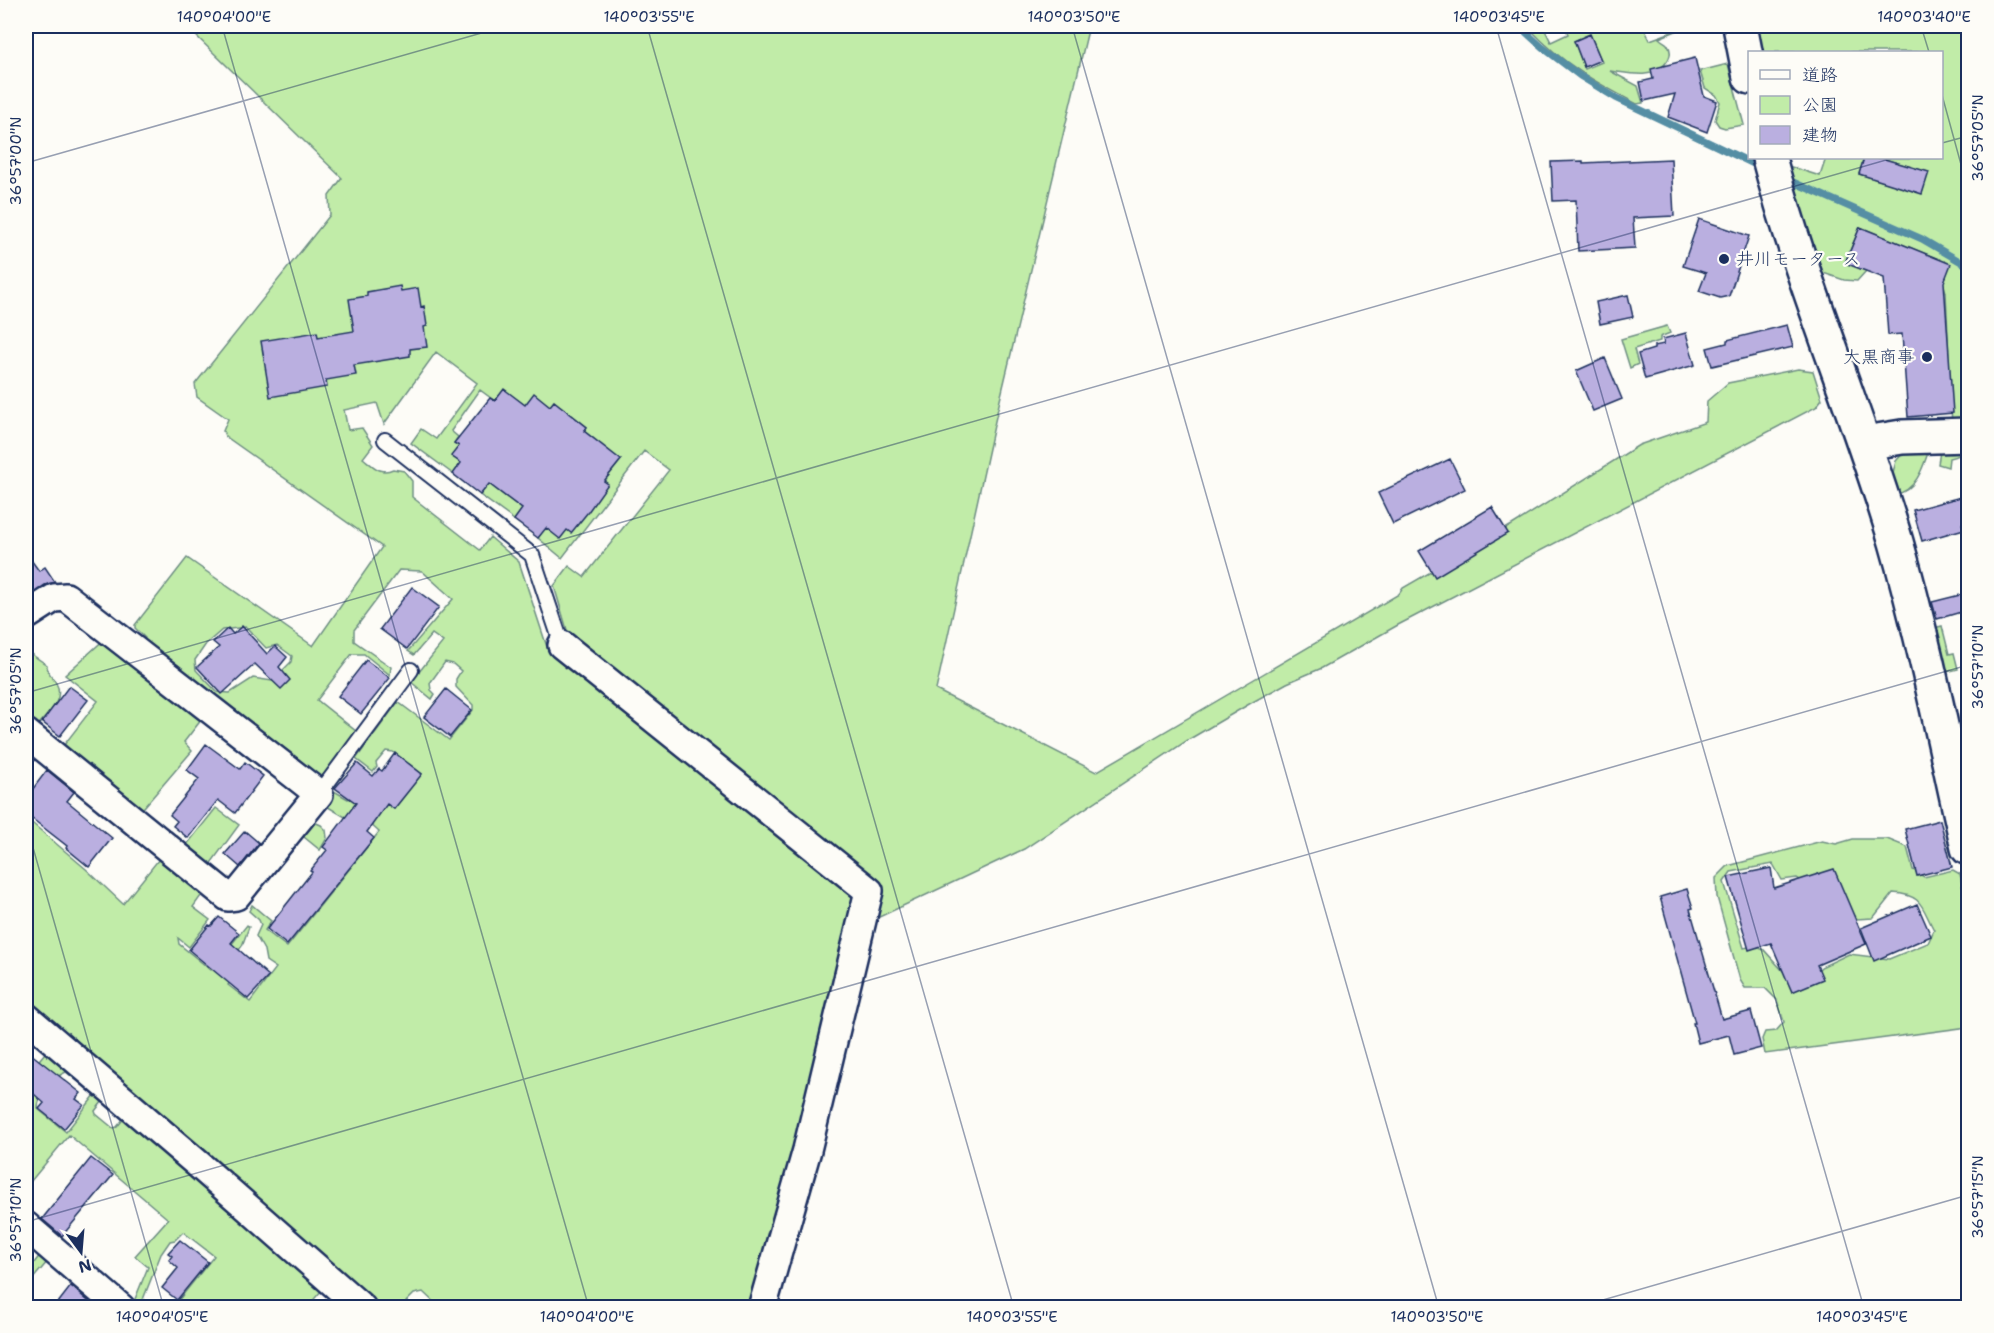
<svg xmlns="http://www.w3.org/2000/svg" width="1994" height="1333" font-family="'Shantell Sans','Klee One',sans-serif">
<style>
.green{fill:#c1eca8;stroke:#6e8e83;stroke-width:1.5;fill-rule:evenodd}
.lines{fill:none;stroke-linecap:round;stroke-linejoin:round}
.stream{stroke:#558ea4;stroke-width:7}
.building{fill:#baafe0;stroke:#1b2f5e;stroke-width:1.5}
.lane-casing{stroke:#1b2f5e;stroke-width:18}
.street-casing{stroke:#1b2f5e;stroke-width:32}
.secondary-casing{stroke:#1b2f5e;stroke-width:38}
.lane{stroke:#fdfcf7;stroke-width:14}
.street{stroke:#fdfcf7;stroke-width:27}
.secondary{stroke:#fdfcf7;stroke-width:33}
.ticks{fill:none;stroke:#1b2f5e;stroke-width:1.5;stroke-opacity:0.45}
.poi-dot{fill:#1b2f5e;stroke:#fdfcf7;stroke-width:2}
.labels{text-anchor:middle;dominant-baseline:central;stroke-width:4.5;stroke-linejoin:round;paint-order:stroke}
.poi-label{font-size:18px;fill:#1b2f5e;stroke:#fdfcf7;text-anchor:start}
.neatline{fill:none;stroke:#1b2f5e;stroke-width:2}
.ticks-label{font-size:15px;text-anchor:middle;fill:#1b2f5e}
</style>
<rect width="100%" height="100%" fill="#fdfcf7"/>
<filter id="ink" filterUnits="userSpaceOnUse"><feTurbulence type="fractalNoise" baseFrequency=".0167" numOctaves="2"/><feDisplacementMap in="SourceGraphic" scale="12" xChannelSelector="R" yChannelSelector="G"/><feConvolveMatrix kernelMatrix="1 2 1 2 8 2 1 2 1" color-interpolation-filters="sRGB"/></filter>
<g filter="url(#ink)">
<path class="green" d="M 186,26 L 1089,26 L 995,421 L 936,690 L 1096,772 L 1399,594 L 1403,588 L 1512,525 L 1639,445 L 1706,422 L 1707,401 L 1728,383 L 1798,369 L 1813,371 L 1822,399 L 1816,407 L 1398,625 L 1322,668 L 1287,683 L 1251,703 L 1188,740 L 1024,849 L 877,918 L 807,1181 L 771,1307 L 440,1308 L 423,1292 L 414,1294 L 401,1307 L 340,1308 L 340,1304 L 322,1290 L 309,1305 L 310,1307 L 173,1307 L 214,1256 L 183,1232 L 175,1240 L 170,1241 L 161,1254 L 140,1307 L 138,1307 L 133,1304 L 148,1267 L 135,1256 L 168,1219 L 69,1135 L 26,1187 L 26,1076 L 49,1048 L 106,1097 L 95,1111 L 96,1114 L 113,1128 L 117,1127 L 128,1113 L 26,1011 L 26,818 L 86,869 L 123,904 L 163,854 L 206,889 L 193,907 L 210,920 L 189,947 L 178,938 L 179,944 L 211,970 L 247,925 L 249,927 L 242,946 L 230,962 L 249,960 L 228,985 L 250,1002 L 276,968 L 266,961 L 264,950 L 256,936 L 261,925 L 259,920 L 249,911 L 252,905 L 271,921 L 265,930 L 287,947 L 379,832 L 358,813 L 345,817 L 323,804 L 334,791 L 348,799 L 366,777 L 375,796 L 394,809 L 422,774 L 393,752 L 386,751 L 376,763 L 377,767 L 373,772 L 356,759 L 398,702 L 449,740 L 473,710 L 473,705 L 456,687 L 456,679 L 461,671 L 453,664 L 445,662 L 430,683 L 431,690 L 435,694 L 432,699 L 411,682 L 443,642 L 432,634 L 414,655 L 408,651 L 453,599 L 422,571 L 399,570 L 354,630 L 354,641 L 391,667 L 390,675 L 364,654 L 352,654 L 317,700 L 357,732 L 326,774 L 318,777 L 142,642 L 145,638 L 135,628 L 135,625 L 187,558 L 313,646 L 382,547 L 225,436 L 223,431 L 228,419 L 197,397 L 195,384 L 330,215 L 329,196 L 342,178 ZM 436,352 L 477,383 L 436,439 L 421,429 L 411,443 L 453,474 L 461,463 L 452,456 L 459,446 L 454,443 L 458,437 L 451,431 L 480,390 L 495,401 L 504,390 L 525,405 L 534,394 L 550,406 L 554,401 L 587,427 L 584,431 L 621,460 L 560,538 L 546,526 L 538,538 L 562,558 L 644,451 L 669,470 L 584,577 L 569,566 L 554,586 L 570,640 L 836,875 L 547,647 L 519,562 L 490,537 L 480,550 L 412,497 L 412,481 L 404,471 L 393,469 C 380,475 373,466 363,458 L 373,445 L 362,428 L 348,430 L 344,410 L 377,403 L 384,424 ZM 246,627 L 266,648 L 277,645 L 292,656 L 291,662 L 272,681 L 253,678 L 230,693 L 217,692 L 196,670 L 195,660 L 206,644 L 222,630 ZM 66,1072 L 95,1095 L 66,1132 L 38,1109 C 38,1094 52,1078 66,1072 Z
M 1537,26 L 1548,26 L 1544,28 L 1551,42 L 1568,34 L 1565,26 L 1643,26 L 1650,40 L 1688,26 L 1659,38 C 1662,41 1665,42 1667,44 C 1678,58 1657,74 1645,74 C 1637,75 1618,72 1610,71 L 1638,86 L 1643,103 L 1637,104 C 1595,82 1563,64 1530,29 ZM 1590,34 L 1602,62 L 1585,69 L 1574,41 Z
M 1755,26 L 1968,26 L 1968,453 L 1949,458 L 1948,467 L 1938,464 L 1941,445 L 1952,427 L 1946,292 L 1936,258 L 1860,227 L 1845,262 L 1866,271 L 1857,281 L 1844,280 L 1823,273 L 1806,229 L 1788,166 L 1820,176 L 1826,158 L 1864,158 L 1859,174 L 1922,193 L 1928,172 L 1881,158 L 1942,158 L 1942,52 L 1761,52 Z
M 1728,64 L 1744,125 L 1725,128 L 1719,126 L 1715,120 L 1720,102 L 1716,95 L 1705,88 L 1700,71 Z
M 1667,326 L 1670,333 L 1660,337 L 1660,341 L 1634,349 L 1638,364 L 1630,368 L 1621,339 Z
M 1930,447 C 1924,464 1917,491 1896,494 L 1891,480 L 1896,461 L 1904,452 Z
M 489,484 L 522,509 L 514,520 L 480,495 Z
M 1942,626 L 1949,654 L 1954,653 L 1958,669 L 1946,672 L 1934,628 Z
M 107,637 L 205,715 L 184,742 L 192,751 L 139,813 L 60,750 L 98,701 L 65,675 Z
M 28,652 L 47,665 C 47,673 52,676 56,683 C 66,700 46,715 35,729 L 26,730 L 26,653 Z
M 216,808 L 239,825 L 209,866 L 185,847 Z
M 309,820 L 321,825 L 326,830 L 327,838 L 320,850 L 299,833 Z
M 1853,839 L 1887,839 L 1907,847 L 1913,870 L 1924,877 L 1953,870 L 1960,874 L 1968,915 L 1968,1027 L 1765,1054 L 1762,1039 L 1765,1032 L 1776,1031 L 1784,1022 L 1777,1000 L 1765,988 L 1745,988 L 1740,980 L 1717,897 L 1716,878 L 1728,866 L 1822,841 L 1836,844 ZM 1773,864 L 1782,880 L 1797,878 L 1808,885 L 1840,895 L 1856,919 L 1873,918 L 1893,893 C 1923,895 1921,906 1934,930 L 1928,943 L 1889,959 L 1849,954 L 1821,967 L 1807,982 L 1793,982 L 1764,950 L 1754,946 L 1744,948 L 1724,882 L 1731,872 Z
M 41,1254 L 48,1261 L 26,1287 L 26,1273 Z"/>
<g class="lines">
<path class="stream" d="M 1519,26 L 1542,47 L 1580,76 L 1616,98 L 1760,167
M 1784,178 L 1922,239 L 1968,266"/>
</g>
<path class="building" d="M 1590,34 L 1601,60 L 1584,67 L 1574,41 Z
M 1695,58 L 1704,96 L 1717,101 L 1707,132 L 1668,117 L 1675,94 L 1644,101 L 1640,82 L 1653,79 L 1651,69 Z
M 1864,158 L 1881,158 L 1929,172 L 1922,194 L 1859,174 Z
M 1671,159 L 1674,216 L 1633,218 L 1635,248 L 1578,251 L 1576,200 L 1553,201 L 1551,162 L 1583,161 L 1583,163 Z
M 1699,219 L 1749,236 L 1729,296 L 1720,298 L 1699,291 L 1706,273 L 1683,266 Z
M 1860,227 L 1951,264 L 1944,282 L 1953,413 L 1908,417 L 1902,334 L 1888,335 L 1884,278 L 1845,263 Z
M 400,286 L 401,291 L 418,288 L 421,307 L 424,306 L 427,326 L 424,327 L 427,347 L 410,349 L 410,356 L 354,365 L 356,375 L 326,380 L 327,387 L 270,397 L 261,341 L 317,332 L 318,337 L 354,331 L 349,299 L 367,296 L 367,292 Z
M 1628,295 L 1633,317 L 1600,324 L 1596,302 Z
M 1787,325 L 1793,347 L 1712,366 L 1707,348 L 1727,343 L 1727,340 Z
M 1686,333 L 1695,365 L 1645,379 L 1638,354 L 1654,349 L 1654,346 L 1664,344 L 1663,339 Z
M 1605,358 L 1622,399 L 1593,411 L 1576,371 Z
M 504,389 L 525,405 L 534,393 L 550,406 L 554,401 L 587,427 L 584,431 L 621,460 L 604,481 L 608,484 L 588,512 L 571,533 L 567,530 L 560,539 L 546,528 L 538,538 L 514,520 L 522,509 L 489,484 L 480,495 L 453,474 L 461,463 L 451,456 L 459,446 L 454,443 L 490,398 L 495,401 Z
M 1450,459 L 1465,489 L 1393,524 L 1378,493 Z
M 1968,495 L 1968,522 L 1962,524 L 1964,529 L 1922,541 L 1913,510 Z
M 1492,507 L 1508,533 L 1435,577 L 1419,551 Z
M 26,553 L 39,571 L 45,567 L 55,582 L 45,585 L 26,598 Z
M 412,587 L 439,607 L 407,649 L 380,629 Z
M 1968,593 L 1968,610 L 1937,619 L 1932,602 Z
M 242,626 L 267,654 L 275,646 L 287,657 L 279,667 L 290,680 L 281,689 L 255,664 L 222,694 L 197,667 L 219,647 L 213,642 L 228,628 L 233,634 Z
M 366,660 L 390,678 L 361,714 L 338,696 Z
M 69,686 L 88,700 L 60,736 L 42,722 Z
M 446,689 L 472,710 L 450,737 L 424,717 Z
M 206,744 L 240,769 L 245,762 L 263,776 L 235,813 L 218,800 L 188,838 L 173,826 L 177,821 L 170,815 L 199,779 L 187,770 Z
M 395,753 L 422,774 L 394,809 L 387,804 L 367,832 L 374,838 L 287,945 L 267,929 L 312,872 L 310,871 L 327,850 L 323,847 L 356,803 L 335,788 L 357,763 L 373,776 L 379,769 L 382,771 Z
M 47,770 L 74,792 L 67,801 L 112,838 L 89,867 L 66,848 L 67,846 L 26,814 L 26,798 Z
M 1940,820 L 1952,867 L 1917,876 L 1905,829 Z
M 245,831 L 259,843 L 240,867 L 225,854 Z
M 1771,868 L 1774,888 L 1834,869 L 1866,944 L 1817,965 L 1823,979 L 1792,992 L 1771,943 L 1749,950 L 1728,877 Z
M 1687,889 L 1693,908 L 1690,909 L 1722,1019 L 1751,1011 L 1761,1048 L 1734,1055 L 1729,1035 L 1698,1043 L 1693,1023 L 1695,1023 L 1660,897 Z
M 1917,904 L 1931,936 L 1874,961 L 1861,928 Z
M 219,917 L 239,933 L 231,943 L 269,976 L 248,999 L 189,950 L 209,925 L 211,926 Z
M 26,1050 L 81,1093 L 76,1099 L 84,1105 L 64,1129 L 39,1109 L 44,1103 L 26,1087 Z
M 91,1158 L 113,1175 L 62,1236 L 42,1219 Z
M 180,1240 L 208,1262 L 177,1300 L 162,1288 L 178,1268 L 169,1260 L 172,1256 L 168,1253 Z
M 71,1286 L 96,1308 L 54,1308 Z"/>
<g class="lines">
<g class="lane-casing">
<path id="lane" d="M 385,440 L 532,555 L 562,645
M 319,794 L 411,670"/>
</g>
<g class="street-casing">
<path id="street" d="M 26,616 L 54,598 L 66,597 L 319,794 L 236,896 L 228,897 L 26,733
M 562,645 L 869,891 L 807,1150 L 762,1308
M 26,1017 L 198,1164 L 362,1308
M 26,1226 L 121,1308"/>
</g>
<g class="secondary-casing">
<path id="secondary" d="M 1740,26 L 1750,77
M 1769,158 C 1803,288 1858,413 1896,542 C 1925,643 1945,746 1968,848
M 1865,443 L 1902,437 L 1968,435"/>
</g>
<use href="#lane" class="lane"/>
<use href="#street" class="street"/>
<use href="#secondary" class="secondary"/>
</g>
</g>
<path class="ticks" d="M 222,26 L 589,1308M 647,26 L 1014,1308M 1072,26 L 1439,1308M 1496,26 L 1864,1308M 1921,26 L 1929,52M 1942,95 L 1968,190M 1942,143 L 1968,136M 26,163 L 506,26M 26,693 L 1893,158M 26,823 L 164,1308M 26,1222 L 1968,665M 1575,1308 L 1968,1195"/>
<g class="poi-dot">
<circle cx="1724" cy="259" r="6"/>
<circle cx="1927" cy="357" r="6"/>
</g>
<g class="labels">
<g class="poi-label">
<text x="1736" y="259">井川モータース</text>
<text x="1915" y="357" text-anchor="end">大黒商事</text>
</g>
</g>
<rect width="1994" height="1333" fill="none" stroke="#fdfcf7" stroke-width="66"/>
<rect x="1748" y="51" width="195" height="108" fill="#fdfcf7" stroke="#a3aaba" stroke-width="1.5"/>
<rect x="1760" y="70" width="30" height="9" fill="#fdfcf7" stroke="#a3aaba" stroke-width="1.5"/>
<text x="1802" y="81" font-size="18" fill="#1b2f5e">道路</text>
<rect x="1760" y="96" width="30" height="18" fill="#c1eca8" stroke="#a3aaba" stroke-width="1.5"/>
<text x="1802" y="111" font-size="18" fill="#1b2f5e">公園</text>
<rect x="1760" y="126" width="30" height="18" fill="#baafe0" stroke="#a3aaba" stroke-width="1.5"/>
<text x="1802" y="141" font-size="18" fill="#1b2f5e">建物</text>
<g transform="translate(81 1252) rotate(164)" stroke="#fdfcf7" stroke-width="4.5" paint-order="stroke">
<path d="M0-4.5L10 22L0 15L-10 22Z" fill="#1b2f5e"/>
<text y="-9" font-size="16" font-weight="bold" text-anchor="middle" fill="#1b2f5e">N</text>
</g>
<rect x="33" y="33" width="1928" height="1267" class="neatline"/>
<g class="ticks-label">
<text x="224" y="22">140°04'00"E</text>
<text x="649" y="22">140°03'55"E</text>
<text x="1074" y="22">140°03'50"E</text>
<text x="1499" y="22">140°03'45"E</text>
<text x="1924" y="22">140°03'40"E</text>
<text transform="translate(1978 138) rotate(-90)" y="5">36°57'05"N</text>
<text transform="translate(16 161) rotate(-90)" y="5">36°57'00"N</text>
<text transform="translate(1978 667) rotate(-90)" y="5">36°57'10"N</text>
<text transform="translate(16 691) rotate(-90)" y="5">36°57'05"N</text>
<text transform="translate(1978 1197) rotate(-90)" y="5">36°57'15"N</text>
<text transform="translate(16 1220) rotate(-90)" y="5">36°57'10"N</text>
<text x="162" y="1322">140°04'05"E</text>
<text x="587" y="1322">140°04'00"E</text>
<text x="1012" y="1322">140°03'55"E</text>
<text x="1437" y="1322">140°03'50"E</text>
<text x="1862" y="1322">140°03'45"E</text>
</g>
</svg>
